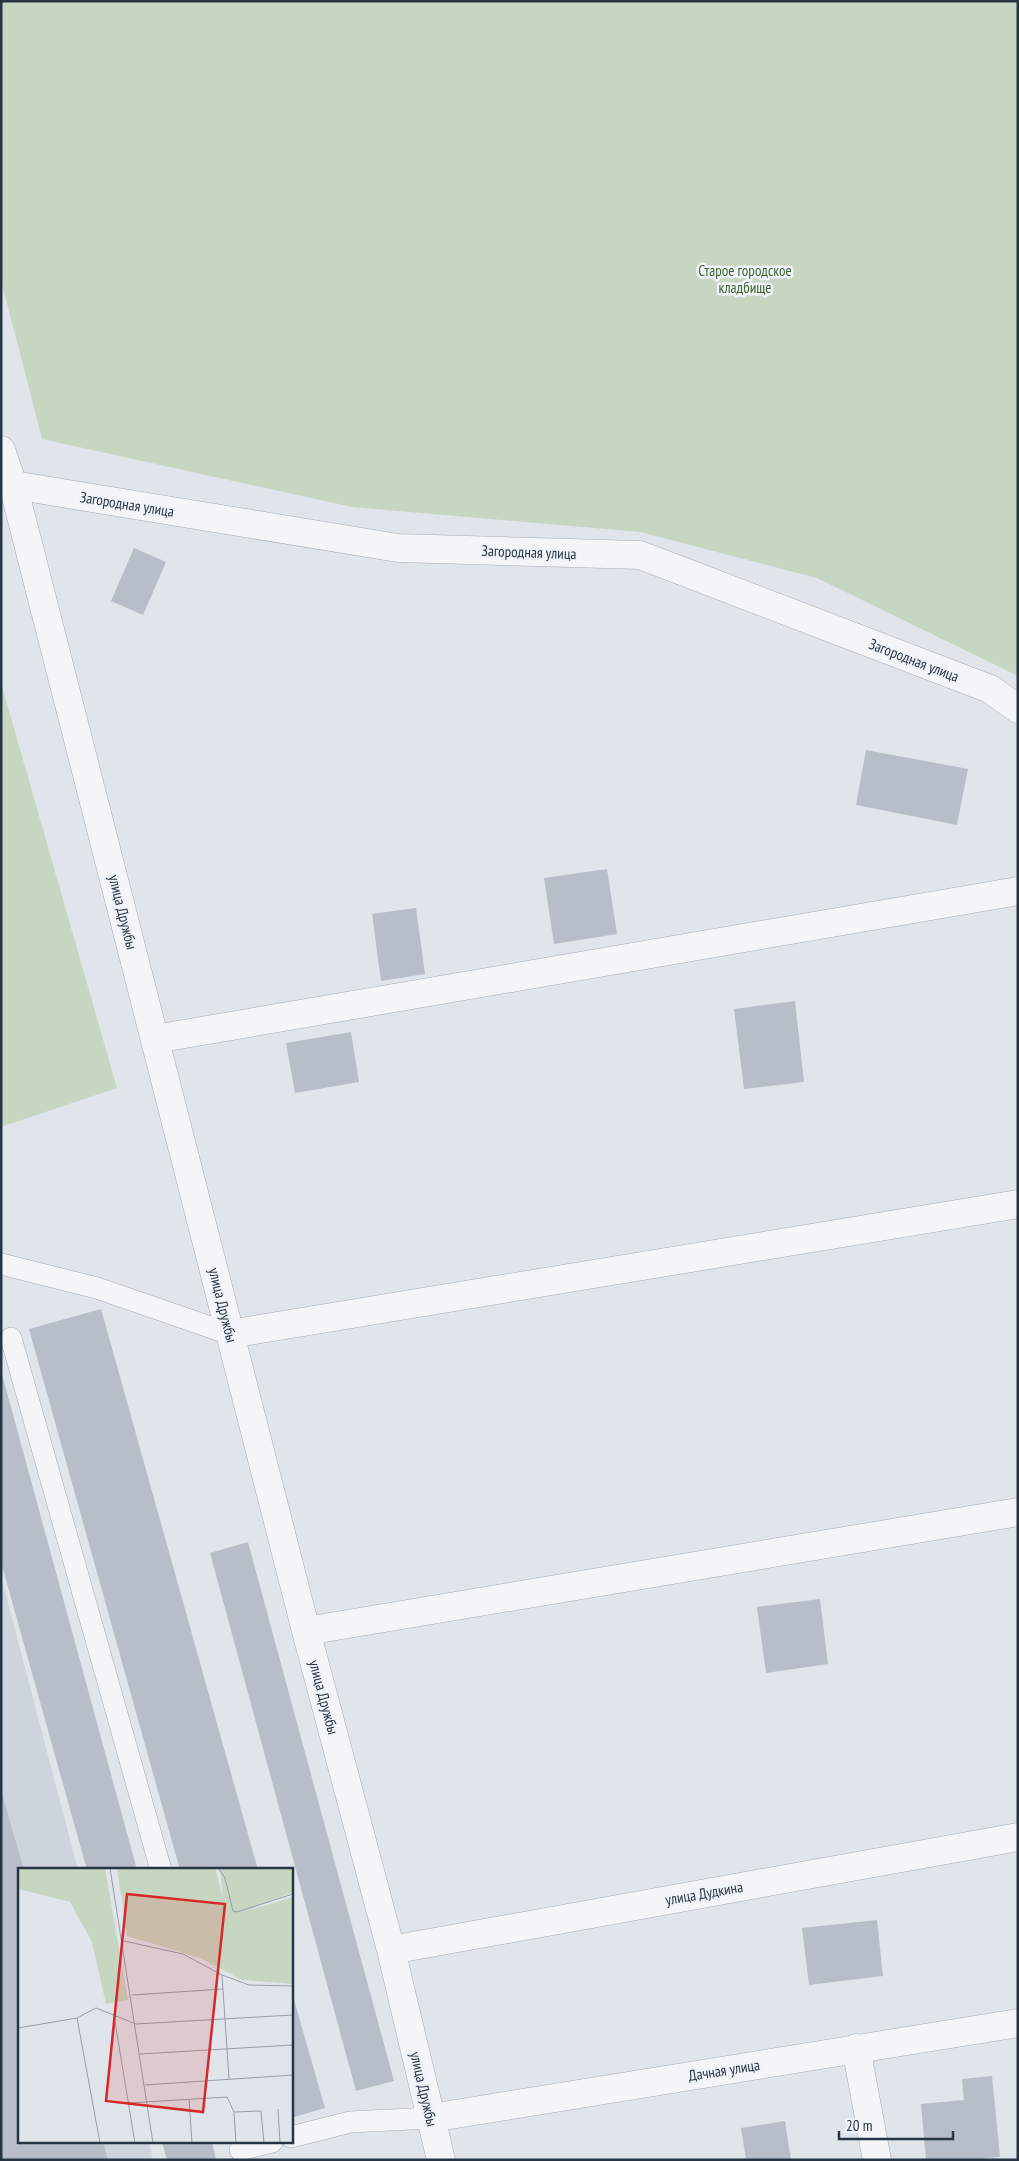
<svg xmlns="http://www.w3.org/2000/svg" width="1019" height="2161" font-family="'PT Sans Narrow',sans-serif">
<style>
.built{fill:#ced4dd}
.green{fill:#c7d6c0}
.building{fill:#b7bec9}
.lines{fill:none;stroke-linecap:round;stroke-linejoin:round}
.service-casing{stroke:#a5acb6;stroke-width:22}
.minor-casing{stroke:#a5acb6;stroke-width:29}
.service{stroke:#f3f5f8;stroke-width:21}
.minor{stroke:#f3f5f8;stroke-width:28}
.labels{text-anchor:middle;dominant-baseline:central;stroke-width:5;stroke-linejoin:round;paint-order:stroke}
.park-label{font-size:15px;fill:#3f6132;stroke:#f0f4f8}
.street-label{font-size:15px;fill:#273444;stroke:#f0f4f8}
.inset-road{fill:none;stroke:#969ea8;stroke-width:1}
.view{fill:#d62828;fill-opacity:0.15;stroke:#d62828;stroke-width:2.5}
.inset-edge{fill:none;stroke:#273444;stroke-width:2.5}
</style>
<rect width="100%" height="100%" fill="#e0e5eb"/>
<path class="built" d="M 1,1576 L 78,1870 L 19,1870 L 19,2142 L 149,2142 L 153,2160 L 1,2160 Z"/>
<path class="green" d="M 1,1 L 1018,1 L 1018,676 L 817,578 L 640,532 L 352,507 L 42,439 L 1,280 Z
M 1,683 L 117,1088 L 1,1127 Z"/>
<path class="building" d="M 134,548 L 166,562 L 143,615 L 111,601 Z
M 866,750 L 968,769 L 957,825 L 856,805 Z
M 607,869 L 617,934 L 554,944 L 544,878 Z
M 416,908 L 425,974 L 381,981 L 372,914 Z
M 795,1001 L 804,1082 L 744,1089 L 734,1009 Z
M 351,1032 L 359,1082 L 295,1093 L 286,1043 Z
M 101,1309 L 258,1870 L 180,1870 L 29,1329 Z
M 2,1374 L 137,1870 L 87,1870 L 1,1562 Z
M 248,1542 L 394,2081 L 356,2091 L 210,1553 Z
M 820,1599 L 828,1664 L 766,1673 L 757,1607 Z
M 2,1794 L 24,1870 L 19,1870 L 19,2142 L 103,2142 L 108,2160 L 1,2160 Z
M 877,1920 L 883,1976 L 809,1985 L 802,1928 Z
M 291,1989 L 325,2108 L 291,2118 Z
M 992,2076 L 1000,2157 L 973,2160 L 926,2160 L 921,2104 L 964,2100 L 962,2079 Z
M 785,2121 L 791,2160 L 746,2160 L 741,2128 Z
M 162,2142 L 212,2142 L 216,2160 L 167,2160 Z"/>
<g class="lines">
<g class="service-casing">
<path id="service" d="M 1,1264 L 97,1288 L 230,1334
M 11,1338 L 161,1870
M 291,2137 L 350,2122 L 431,2118
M 240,2150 L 272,2142"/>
</g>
<g class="minor-casing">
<path id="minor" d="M 1,450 L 13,485 L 306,1631 L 391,1950 L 441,2160
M 13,485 L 398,548 L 640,555 L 990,689 L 1018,709
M 155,1039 L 1018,891
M 230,1334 L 1018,1204
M 306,1631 L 1018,1512
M 391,1950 L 1018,1837
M 856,2048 L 877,2160
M 431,2118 L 1018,2023"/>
</g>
<use href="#service" class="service"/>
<use href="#minor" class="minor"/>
</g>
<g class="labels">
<g class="park-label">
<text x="745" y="270">Старое городское<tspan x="745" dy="17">кладбище</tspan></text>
</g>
<g class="street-label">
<text transform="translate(127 504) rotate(9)">Загородная улица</text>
<text transform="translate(529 552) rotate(2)">Загородная улица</text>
<text transform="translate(914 660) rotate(21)">Загородная улица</text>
<text transform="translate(123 912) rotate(76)">улица Дружбы</text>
<text transform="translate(223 1305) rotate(76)">улица Дружбы</text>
<text transform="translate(324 1697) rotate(75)">улица Дружбы</text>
<text transform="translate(704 1893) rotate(-10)">улица Дудкина</text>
<text transform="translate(724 2070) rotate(-9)">Дачная улица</text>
<text transform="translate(424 2089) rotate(77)">улица Дружбы</text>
</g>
</g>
<g transform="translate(18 1868)">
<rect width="275" height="275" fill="#e0e5eb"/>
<path d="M 0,0 L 87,0 L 110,132 L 88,136 L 74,74 L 52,34 L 0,21 ZM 99,0 L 197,0 L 205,30 L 202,0 L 275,0 L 275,24 L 226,44 L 275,29 L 275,116 L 224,112 L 182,90 L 109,68 Z" fill="#c7d6c0"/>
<path class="inset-road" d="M 92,0 L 135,275M 200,0 L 207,10 L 215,43 L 219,44 L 275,26M 106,73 L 165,86 L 204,107 L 231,117 L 275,118M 204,107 L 211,211M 114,127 L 205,121M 59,150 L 82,275M 97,154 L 117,275M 0,160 L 59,150 L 78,140 L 118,156 L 275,147M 122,186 L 275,177M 127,217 L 275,207M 171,231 L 174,275M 111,235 L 209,229 L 216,244 L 218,275M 260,241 L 262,275M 216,244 L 243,243 L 246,275"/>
<path class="view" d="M 109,26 L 207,36 L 185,244 L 88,233 Z"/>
<rect width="275" height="275" class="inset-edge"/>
</g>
<rect width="1019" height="2161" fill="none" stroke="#273444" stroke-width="5"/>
<path d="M839 2131v8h114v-8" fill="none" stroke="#273444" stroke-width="2.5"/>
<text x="846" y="2131" font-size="15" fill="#273444" stroke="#f0f4f8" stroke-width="4" paint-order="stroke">20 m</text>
</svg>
